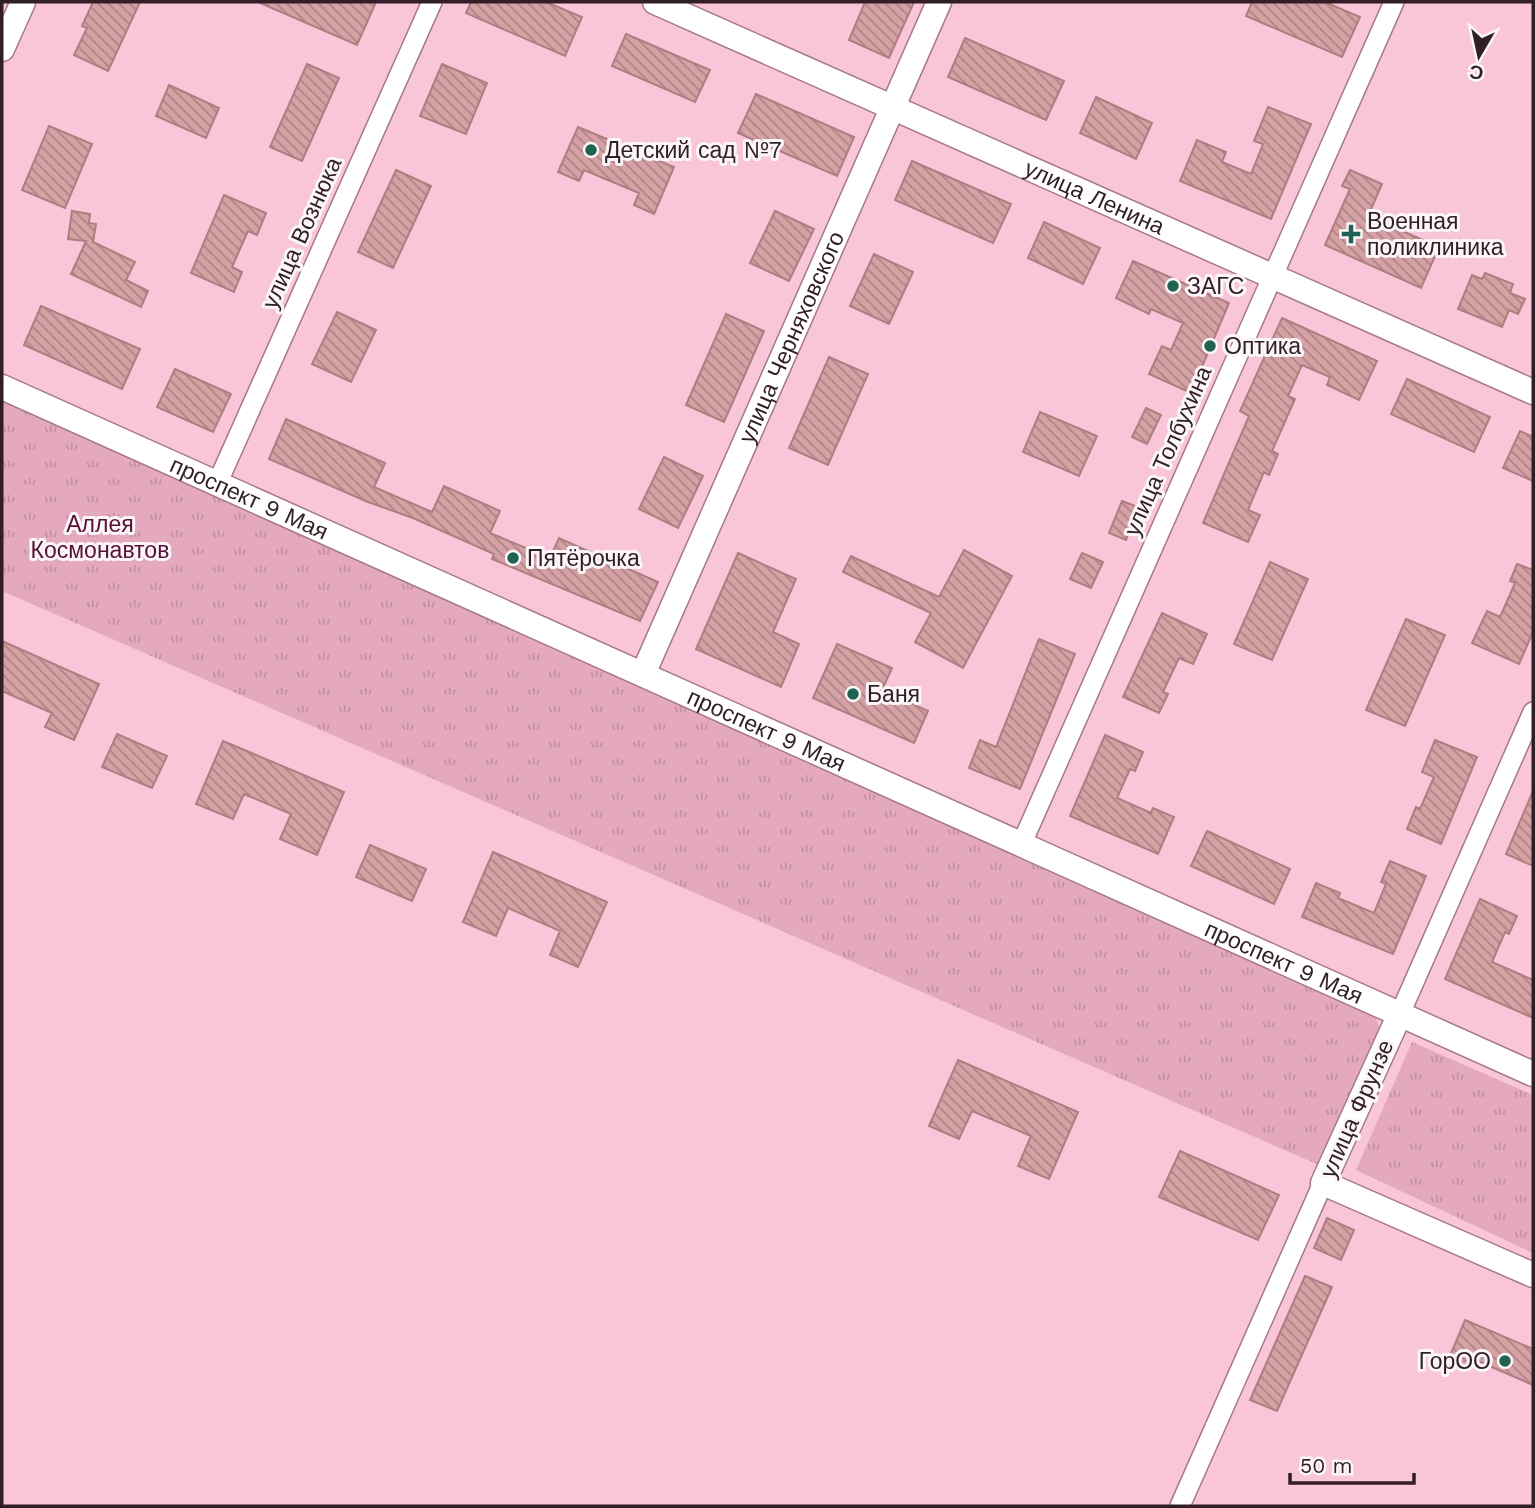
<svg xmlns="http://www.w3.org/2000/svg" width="1535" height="1508" font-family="'Work Sans',sans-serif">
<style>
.park{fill:url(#park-tufts)}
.building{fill:url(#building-back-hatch);stroke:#af7d80;stroke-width:2}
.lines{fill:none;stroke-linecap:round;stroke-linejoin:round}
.minor-casing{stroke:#a6788a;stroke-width:22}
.tertiary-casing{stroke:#a6788a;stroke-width:27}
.minor{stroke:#fff;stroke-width:19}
.tertiary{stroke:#fff;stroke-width:24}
.poi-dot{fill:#206353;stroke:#fbf6f8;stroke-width:2.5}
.labels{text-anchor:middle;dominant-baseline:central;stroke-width:6;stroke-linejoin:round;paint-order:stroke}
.poi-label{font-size:23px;fill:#311e26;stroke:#fbf6f8;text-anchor:start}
.street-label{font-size:23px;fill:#311e26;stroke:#fbf6f8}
.park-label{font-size:23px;fill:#591036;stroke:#fbf6f8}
</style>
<defs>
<pattern id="park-tufts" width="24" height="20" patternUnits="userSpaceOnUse" patternTransform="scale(1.75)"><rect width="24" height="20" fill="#e4a8bf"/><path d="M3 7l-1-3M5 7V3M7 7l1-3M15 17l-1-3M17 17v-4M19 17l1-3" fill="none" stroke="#c490a4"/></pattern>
<pattern id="building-back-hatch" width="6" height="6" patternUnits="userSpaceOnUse" patternTransform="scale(1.75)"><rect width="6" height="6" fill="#d5a1a4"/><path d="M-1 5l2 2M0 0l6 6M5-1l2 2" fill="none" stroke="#ad8385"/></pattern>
</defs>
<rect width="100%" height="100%" fill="#f9c6d9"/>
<path class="park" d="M 2,396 L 1372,1007 L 1380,1029 L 1319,1165 L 2,591 Z
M 1412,1042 L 1533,1095 L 1533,1253 L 1356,1170 Z"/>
<path class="building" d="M 93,2 L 140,2 L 108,71 L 74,55 L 87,28 L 82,26 Z
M 258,2 L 376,2 L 357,45 Z
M 471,2 L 546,2 L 582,17 L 565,56 L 466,13 Z
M 865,2 L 914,2 L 889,58 L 849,40 Z
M 1252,2 L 1325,2 L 1360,17 L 1342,57 L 1246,16 Z
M 626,34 L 710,70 L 695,102 L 612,66 Z
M 965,38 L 1064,81 L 1046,120 L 948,77 Z
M 307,64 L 339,78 L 302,161 L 270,147 Z
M 442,64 L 487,83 L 466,134 L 420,116 Z
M 169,85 L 219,108 L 206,138 L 156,116 Z
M 756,94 L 854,137 L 837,176 L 738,133 Z
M 1096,97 L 1152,123 L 1136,159 L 1080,133 Z
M 1268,107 L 1311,124 L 1271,219 L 1180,181 L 1197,140 L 1226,152 L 1222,162 L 1251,174 L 1263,144 L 1254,141 Z
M 49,126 L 92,144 L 65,208 L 22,190 Z
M 578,127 L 674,167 L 654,214 L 634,205 L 639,193 L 584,170 L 579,181 L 558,172 Z
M 912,161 L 1011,204 L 993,243 L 895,200 Z
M 396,170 L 431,186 L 393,268 L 358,252 Z
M 1350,170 L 1382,184 L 1368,216 L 1439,247 L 1421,288 L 1325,245 L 1350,189 L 1342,186 Z
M 224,195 L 266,213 L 257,235 L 248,231 L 232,267 L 242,272 L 234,292 L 191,273 Z
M 72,211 L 90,214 L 89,223 L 96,224 L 93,242 L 135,262 L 126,280 L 148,291 L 141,307 L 71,274 L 86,241 L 68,239 Z
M 775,211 L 814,229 L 789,281 L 750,263 Z
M 1044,222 L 1100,248 L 1083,284 L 1028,258 Z
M 874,254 L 913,272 L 889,324 L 850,306 Z
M 1133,261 L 1229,303 L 1191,393 L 1149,374 L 1162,346 L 1171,350 L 1183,323 L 1151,309 L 1149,314 L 1116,298 Z
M 1485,273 L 1513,284 L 1510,293 L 1525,299 L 1518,314 L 1509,310 L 1502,327 L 1458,309 L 1472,275 L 1482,279 Z
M 41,306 L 140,349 L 122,389 L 24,345 Z
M 337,312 L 376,330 L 351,382 L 312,364 Z
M 726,314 L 764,331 L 724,422 L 686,405 Z
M 1282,318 L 1377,361 L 1359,400 L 1327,385 L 1330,377 L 1302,365 L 1288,396 L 1295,399 L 1272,451 L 1278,454 L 1269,475 L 1264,472 L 1248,510 L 1260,515 L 1248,542 L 1203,523 L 1249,416 L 1240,411 Z
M 829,357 L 868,374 L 828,465 L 789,448 Z
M 175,369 L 231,394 L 213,432 L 157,407 Z
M 1407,379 L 1490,417 L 1474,452 L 1391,414 Z
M 1146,408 L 1161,415 L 1147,444 L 1132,437 Z
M 1040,412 L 1097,436 L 1079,476 L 1023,452 Z
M 286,419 L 385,463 L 374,487 L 432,512 L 444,486 L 500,511 L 490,533 L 550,558 L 559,538 L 658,582 L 640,621 L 492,559 L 494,554 L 413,518 L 368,502 L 269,459 Z
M 1520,431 L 1533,437 L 1533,481 L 1503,468 Z
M 664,457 L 703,476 L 678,528 L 639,509 Z
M 1122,501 L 1138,507 L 1126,540 L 1109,533 Z
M 964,550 L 1012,576 L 963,668 L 915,642 L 931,613 L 843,572 L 851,556 L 939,597 Z
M 738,553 L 796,579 L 773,632 L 799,644 L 781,687 L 696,649 Z
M 1082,553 L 1103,562 L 1091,588 L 1070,579 Z
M 1270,562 L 1308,579 L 1272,660 L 1234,644 Z
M 1517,564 L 1533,570 L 1533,632 L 1519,664 L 1472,643 L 1487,611 L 1500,617 L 1515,583 L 1510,581 Z
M 1162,613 L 1207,634 L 1193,664 L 1179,658 L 1163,692 L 1168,694 L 1159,713 L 1123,697 Z
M 1406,619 L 1445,635 L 1405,726 L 1366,710 Z
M 1039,639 L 1075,654 L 1020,789 L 969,768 L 980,740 L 996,747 Z
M 2,641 L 99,684 L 74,740 L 45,727 L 52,713 L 2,691 Z
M 837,644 L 892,668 L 882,690 L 928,711 L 914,743 L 813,698 Z
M 117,734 L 167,756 L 152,788 L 102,767 Z
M 1105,735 L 1143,752 L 1135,771 L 1130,769 L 1117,798 L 1151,813 L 1153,808 L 1174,817 L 1158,854 L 1070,816 Z
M 1435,740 L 1477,757 L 1441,844 L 1407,829 L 1416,807 L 1420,809 L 1434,777 L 1422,772 Z
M 223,741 L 344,792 L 317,855 L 280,839 L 291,814 L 244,794 L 233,819 L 196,804 Z
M 1533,791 L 1533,866 L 1506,854 Z
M 1207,831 L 1290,869 L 1274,904 L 1191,866 Z
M 370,845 L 426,869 L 412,901 L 356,877 Z
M 493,852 L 607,902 L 578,967 L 550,955 L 560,931 L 508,908 L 496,936 L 463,922 Z
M 1390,861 L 1426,876 L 1393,954 L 1302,917 L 1316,883 L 1340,893 L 1338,898 L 1374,913 L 1386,884 L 1381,882 Z
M 1480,899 L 1517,916 L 1509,934 L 1505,932 L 1492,962 L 1533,980 L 1533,1018 L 1445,979 Z
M 958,1060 L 1078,1112 L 1049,1179 L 1018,1166 L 1031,1136 L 972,1111 L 959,1139 L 929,1126 Z
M 1180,1151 L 1279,1195 L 1258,1240 L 1159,1197 Z
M 1327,1218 L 1354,1230 L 1341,1260 L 1314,1248 Z
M 1305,1276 L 1332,1287 L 1277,1411 L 1250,1400 Z
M 1465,1320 L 1533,1349 L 1533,1385 L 1471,1358 L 1466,1370 L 1447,1363 Z"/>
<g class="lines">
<g class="minor-casing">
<path id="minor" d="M 217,484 L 432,2
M 1022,843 L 1394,2
M 1399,1016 L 1533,712
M 1180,1506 L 1323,1183"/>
</g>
<g class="tertiary-casing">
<g id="tertiary">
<path id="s1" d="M 655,2 L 1533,392"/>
<path d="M 2,49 L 23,2"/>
<path id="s2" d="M 2,387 L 1533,1074"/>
<path id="s3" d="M 643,674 L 939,2"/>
<path d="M 1399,1016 L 1323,1183 L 1533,1275"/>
</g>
</g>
<use href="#minor" class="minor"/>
<use href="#tertiary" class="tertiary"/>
</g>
<g class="poi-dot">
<circle cx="591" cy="150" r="7"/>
<path d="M1347.5 223.5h7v7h7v7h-7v7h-7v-7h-7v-7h7z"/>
<circle cx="1173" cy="286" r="7"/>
<circle cx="1210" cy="346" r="7"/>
<circle cx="513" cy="558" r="7"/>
<circle cx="853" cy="694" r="7"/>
<circle cx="1505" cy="1361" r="7"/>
</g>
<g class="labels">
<g class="poi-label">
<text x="605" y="150">Детский сад №7</text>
<text x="1367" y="221">Военная<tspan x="1367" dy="26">поликлиника</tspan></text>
<text x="1187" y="286">ЗАГС</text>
<text x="1224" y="346">Оптика</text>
<text x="527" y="558">Пятёрочка</text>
<text x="867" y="694">Баня</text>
<text x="1491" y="1361" text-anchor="end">ГорОО</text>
</g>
<g class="street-label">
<text stroke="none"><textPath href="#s1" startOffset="481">улица Ленина</textPath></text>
<text transform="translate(302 233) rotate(-66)">улица Вознюка</text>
<text stroke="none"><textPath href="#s3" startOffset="368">улица Черняховского</textPath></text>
<text transform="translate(1168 451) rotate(-66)">улица Толбухина</text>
<text stroke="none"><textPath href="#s2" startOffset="271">проспект 9 Мая</textPath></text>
<text stroke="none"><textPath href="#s2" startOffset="838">проспект 9 Мая</textPath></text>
<text stroke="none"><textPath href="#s2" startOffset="1405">проспект 9 Мая</textPath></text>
<text transform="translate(1357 1109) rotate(-66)">улица Фрунзе</text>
</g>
<g class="park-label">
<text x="100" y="524">Аллея<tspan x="100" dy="26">Космонавтов</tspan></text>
</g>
</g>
<rect width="1535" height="1508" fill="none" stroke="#311e26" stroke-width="7"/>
<g transform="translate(1479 56) rotate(189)" stroke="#fbf6f8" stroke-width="5" paint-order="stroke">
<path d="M0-5L12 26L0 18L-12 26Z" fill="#311e26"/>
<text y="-10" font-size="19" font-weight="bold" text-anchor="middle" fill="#311e26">С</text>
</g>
<path d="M1290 1473v10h124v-10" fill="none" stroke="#311e26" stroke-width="3.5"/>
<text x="1300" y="1473" font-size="21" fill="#311e26" stroke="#fbf6f8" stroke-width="5" paint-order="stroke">50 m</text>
</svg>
